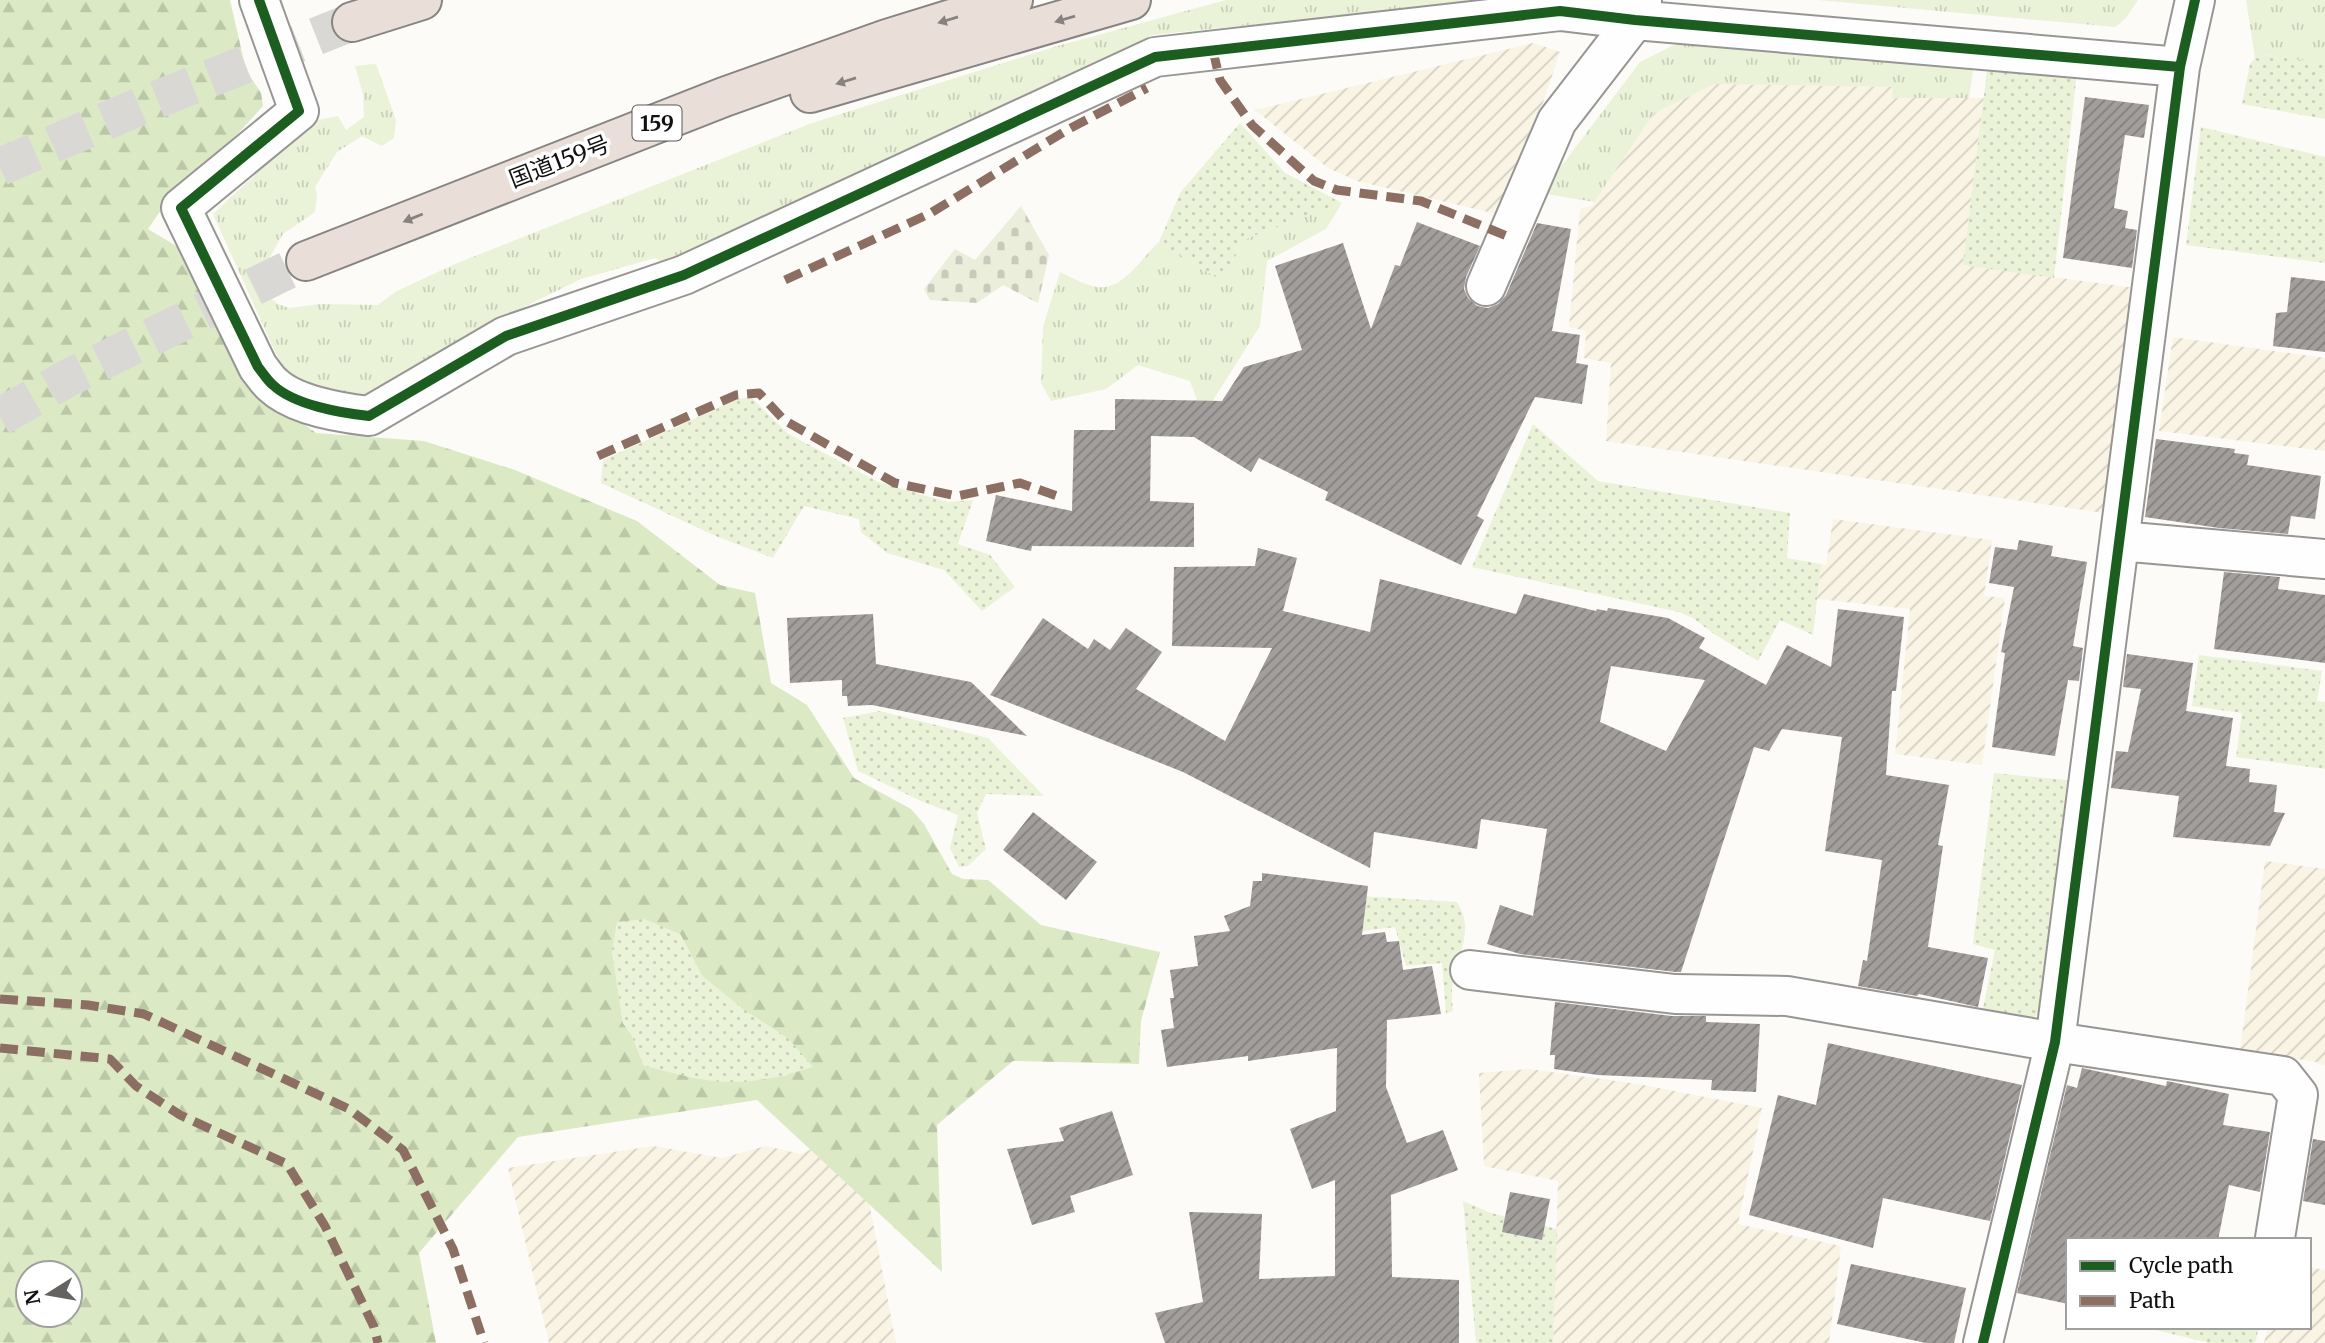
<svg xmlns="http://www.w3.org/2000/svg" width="2325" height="1343" font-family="Merriweather,'Noto Sans JP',serif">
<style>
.farmland{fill:url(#farmland-furrows)}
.grass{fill:url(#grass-tufts)}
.forest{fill:url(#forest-firs);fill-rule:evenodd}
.cemetery{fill:url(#cemetery-stones)}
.garden{fill:url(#garden-dots)}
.building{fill:url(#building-hatch);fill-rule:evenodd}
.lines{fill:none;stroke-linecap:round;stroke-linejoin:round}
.highway-tunnel{stroke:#dad8d4;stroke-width:38;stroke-dasharray:38 19;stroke-linecap:butt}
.street-casing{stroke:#979695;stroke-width:42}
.highway-casing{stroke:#858482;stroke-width:42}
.street{stroke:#fffefe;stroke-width:38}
.highway{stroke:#eaded8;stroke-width:38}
.quiet{stroke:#8d6e63;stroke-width:9;stroke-dasharray:18 9;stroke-linecap:butt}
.cycleway-casing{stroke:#fff;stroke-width:15}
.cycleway{stroke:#1b5e20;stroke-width:10}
.oneway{fill:#88827e}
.labels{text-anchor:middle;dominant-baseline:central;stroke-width:7;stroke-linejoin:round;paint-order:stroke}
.shield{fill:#fff;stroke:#585858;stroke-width:2}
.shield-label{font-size:21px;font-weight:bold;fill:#111}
.street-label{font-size:23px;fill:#111;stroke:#fff}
</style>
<defs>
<pattern id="farmland-furrows" width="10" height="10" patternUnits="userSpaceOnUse" patternTransform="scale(1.75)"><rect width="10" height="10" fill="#f9f4e4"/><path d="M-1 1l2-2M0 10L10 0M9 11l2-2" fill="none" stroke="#d4d0c3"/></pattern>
<pattern id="grass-tufts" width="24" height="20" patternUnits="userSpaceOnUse" patternTransform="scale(1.75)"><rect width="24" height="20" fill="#eaf2d7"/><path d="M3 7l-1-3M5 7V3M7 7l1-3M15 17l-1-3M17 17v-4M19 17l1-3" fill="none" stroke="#c8ceb8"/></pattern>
<pattern id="forest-firs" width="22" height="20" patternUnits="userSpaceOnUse" patternTransform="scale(1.75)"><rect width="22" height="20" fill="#dbeac5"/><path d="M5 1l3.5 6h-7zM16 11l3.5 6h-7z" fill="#bbc8a8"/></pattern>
<pattern id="cemetery-stones" width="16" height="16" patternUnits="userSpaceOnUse" patternTransform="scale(1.75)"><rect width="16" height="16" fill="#ebeedb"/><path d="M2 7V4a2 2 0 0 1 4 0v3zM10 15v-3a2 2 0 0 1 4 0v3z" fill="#c8cbbb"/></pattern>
<pattern id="garden-dots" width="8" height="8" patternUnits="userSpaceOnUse" patternTransform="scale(1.75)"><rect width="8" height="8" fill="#eaf2d7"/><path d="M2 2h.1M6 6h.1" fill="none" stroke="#c8ceb8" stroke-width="1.8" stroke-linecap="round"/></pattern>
<pattern id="building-hatch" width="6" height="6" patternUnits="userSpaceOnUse" patternTransform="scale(1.75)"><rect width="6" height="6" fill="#a19e9c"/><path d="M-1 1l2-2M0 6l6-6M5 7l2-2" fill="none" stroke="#827f7e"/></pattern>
</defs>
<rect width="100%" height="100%" fill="#fdfbf7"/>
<path class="farmland" d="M 1533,43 L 1560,52 L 1505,216 L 1357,181 L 1328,168 L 1255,110 Z
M 1715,84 L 1894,87 L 1892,98 L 1984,98 L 1963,265 L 2143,289 L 2111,514 L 1606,441 L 1611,363 L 1584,358 L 1586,331 L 1569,327 L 1580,209 L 1591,206 L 1654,113 Z
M 2173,337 L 2325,358 L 2325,451 L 2159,431 Z
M 1833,519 L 1992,540 L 1984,596 L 2005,598 L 1982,765 L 1895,754 L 1910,609 L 1817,599 L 1821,564 L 1826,565 Z
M 2265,861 L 2325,869 L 2325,1065 L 2317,1064 L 2317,1062 L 2240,1051 Z
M 1529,1069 L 1638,1084 L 1762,1108 L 1738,1224 L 1841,1246 L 1829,1343 L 1553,1343 L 1558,1181 L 1484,1166 L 1479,1073 Z
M 855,1129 L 896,1343 L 549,1343 L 508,1168 L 653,1146 L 722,1158 L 766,1146 L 801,1154 Z
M 2309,1267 L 2325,1270 L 2325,1343 L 2264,1343 L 2268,1327 L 2309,1327 Z"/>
<path class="grass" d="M 1226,0 L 1495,0 L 1152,35 L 1121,53 L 664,263 L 655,258 L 581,279 L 497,320 L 360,403 L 316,388 L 282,367 L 213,214 L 313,121 L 338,116 L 346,130 L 364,117 L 363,94 L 355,66 L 376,64 L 396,120 L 394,138 L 382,146 L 362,136 L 337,152 L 315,187 L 317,195 L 315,212 L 283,234 L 266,264 L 267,295 L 278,304 L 289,308 L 320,304 L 378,305 L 395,292 L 455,264 L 812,123 L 1054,47 Z
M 1818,0 L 2138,0 L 2126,18 L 2115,27 Z
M 2246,0 L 2325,0 L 2325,64 L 2268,55 L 2255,58 Z
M 1680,42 L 1974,64 L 1969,98 L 1892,98 L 1893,87 L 1715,84 L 1654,113 L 1594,202 L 1541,193 L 1640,62 Z
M 1342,203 L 1326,229 L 1267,261 L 1260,326 L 1203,416 L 1190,381 L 1138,365 L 1106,389 L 1051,401 L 1041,383 L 1043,327 L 1060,272 C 1071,277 1085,285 1097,287 C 1123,291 1141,258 1159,242 L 1219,279 L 1248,238 Z"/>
<path class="forest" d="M 0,0 L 230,0 L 246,70 L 261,93 L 263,106 L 225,148 L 176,188 L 148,229 L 178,247 L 235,359 L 253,386 L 316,433 L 424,441 L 515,470 L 637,521 L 720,585 L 755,593 L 771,683 L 807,705 L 854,778 L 911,809 L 924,824 L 952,874 L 963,879 L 988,880 L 1041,925 L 1160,952 L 1141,1021 L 1139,1064 L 1013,1061 L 937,1125 L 942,1272 L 757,1100 L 518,1137 L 419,1253 L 436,1343 L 0,1343 ZM 680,934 L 702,976 L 740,1007 L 788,1075 L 736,1082 L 695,1078 L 644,1065 L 631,1034 L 623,1023 L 612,950 ZM 28,1273 L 70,1273 L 70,1315 L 28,1315 Z"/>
<path class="cemetery" d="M 1021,206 L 1049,255 L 1038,303 L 1003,285 L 977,303 L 930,300 L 924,289 L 955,249 L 975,260 Z"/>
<path class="garden" d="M 2268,55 L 2325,64 L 2325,119 L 2242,104 L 2250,64 L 2255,58 Z
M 1988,63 L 2077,72 L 2054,278 L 1963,265 Z
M 1240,123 L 1285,173 L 1342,203 L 1248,238 L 1219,279 L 1159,242 L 1180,193 Z
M 2201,127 L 2325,157 L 2325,263 L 2186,245 Z
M 751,397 L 787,433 L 878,482 L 948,502 L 973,500 L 958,544 L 990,555 L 1015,587 L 982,611 L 944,570 L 887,553 L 861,532 L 859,519 L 804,506 L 773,558 L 718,537 L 601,483 L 603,460 L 738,399 Z
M 1533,424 L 1598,481 L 1790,513 L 1787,558 L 1821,564 L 1813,635 L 1780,620 L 1758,661 L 1714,634 L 1693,618 L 1679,612 L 1472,567 Z
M 2199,655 L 2322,671 L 2317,701 L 2325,702 L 2325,769 L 2236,757 L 2242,713 L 2192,706 Z
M 880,711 L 988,738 L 1044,796 L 986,794 L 977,813 L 986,849 L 968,866 L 959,867 L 950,848 L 958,815 L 923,802 L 858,771 L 843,718 Z
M 1994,773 L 2076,781 L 2043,1011 L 2028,1021 L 1982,1013 L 1995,950 L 1973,944 Z
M 1360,896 L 1457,902 C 1475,930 1458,953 1453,982 C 1451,991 1452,1001 1453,1011 L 1446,1014 L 1442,963 L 1406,966 L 1395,927 L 1300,939 Z
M 644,919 L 680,934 L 702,976 L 740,1007 L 789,1039 L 813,1067 C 788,1075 762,1081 737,1082 C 705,1083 674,1073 644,1066 L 631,1034 L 623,1023 L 612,950 L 617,922 Z
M 1463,1201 L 1491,1213 L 1557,1229 L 1553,1343 L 1476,1343 Z
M 2143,1327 L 2259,1327 L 2255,1343 L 2210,1343 Z"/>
<path class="building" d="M 2085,97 L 2149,105 L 2144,138 L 2125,135 L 2114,208 L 2128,211 L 2125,228 L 2137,230 L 2132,268 L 2063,258 Z
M 1417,222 L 1480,246 L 1466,277 L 1464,289 L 1468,298 L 1477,306 L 1488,308 L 1498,304 L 1506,295 L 1537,223 L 1571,229 L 1552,331 L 1580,335 L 1576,363 L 1588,365 L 1582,404 L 1535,397 L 1477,516 L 1484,520 L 1461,565 L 1325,500 L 1328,492 L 1259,458 L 1251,472 L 1194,437 L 1151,436 L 1150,501 L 1194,503 L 1194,547 L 1032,546 L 1031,551 L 986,541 L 996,495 L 1072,511 L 1074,430 L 1115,430 L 1115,399 L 1222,401 L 1244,367 L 1302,350 L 1275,266 L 1343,243 L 1371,329 L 1395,265 L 1400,266 Z
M 2291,277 L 2325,281 L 2325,352 L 2273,346 L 2276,313 L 2287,312 Z
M 2156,439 L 2235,449 L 2234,453 L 2249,455 L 2247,465 L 2321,476 L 2315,519 L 2291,516 L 2288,534 L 2219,528 L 2145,517 Z
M 2019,540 L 2053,546 L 2051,556 L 2087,562 L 2073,646 L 2083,648 L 2079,681 L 2068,680 L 2055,756 L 1992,747 L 2005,653 L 2001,652 L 2014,587 L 1989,583 L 1995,547 L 2017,550 Z
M 1258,548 L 1297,558 L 1283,611 L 1370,632 L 1380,579 L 1516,614 L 1524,594 L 1596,611 L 1597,609 L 1607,611 L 1608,608 L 1668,618 L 1705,638 L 1699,648 L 1766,685 L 1787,645 L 1831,667 L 1838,609 L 1904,617 L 1896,691 L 1892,691 L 1886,775 L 1949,785 L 1938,845 L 1943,846 L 1928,947 L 1988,958 L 1978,1007 L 1919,994 L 1917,996 L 1858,986 L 1863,960 L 1867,961 L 1882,860 L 1825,851 L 1842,737 L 1782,729 L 1769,751 L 1754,747 L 1681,972 L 1676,972 L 1520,954 L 1487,944 L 1500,905 L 1533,916 L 1547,829 L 1481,819 L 1477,849 L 1374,832 L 1370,868 L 1183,772 L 990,695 L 1043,618 L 1088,649 L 1094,639 L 1110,650 L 1126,628 L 1162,652 L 1136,689 L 1225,741 L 1272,648 L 1172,646 L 1174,567 L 1255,566 ZM 1611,666 L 1705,680 L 1666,751 L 1600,722 Z
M 2224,572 L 2280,577 L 2278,589 L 2325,595 L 2325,663 L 2214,649 Z
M 873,614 L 876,664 L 971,682 L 1027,736 L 872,705 L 848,706 L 847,696 L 842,696 L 842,680 L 790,683 L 787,618 Z
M 2127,654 L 2193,663 L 2186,711 L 2233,718 L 2226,766 L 2250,769 L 2249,782 L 2277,785 L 2274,812 L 2285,813 L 2270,846 L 2173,837 L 2179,796 L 2111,788 L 2116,751 L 2128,752 L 2141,689 L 2123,687 Z
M 1033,812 L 1097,862 L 1066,900 L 1003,850 Z
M 1262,873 L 1368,886 L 1362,935 L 1385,932 L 1387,942 L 1399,941 L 1403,970 L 1432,966 L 1441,1014 L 1387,1020 L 1386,1087 L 1407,1143 L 1443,1130 L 1458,1170 L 1391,1195 L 1392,1277 L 1459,1280 L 1459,1343 L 1165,1343 L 1155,1313 L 1203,1302 L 1189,1212 L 1262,1214 L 1259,1279 L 1335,1276 L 1335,1180 L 1312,1189 L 1290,1129 L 1336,1111 L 1337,1048 L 1248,1061 L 1248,1056 L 1167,1067 L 1161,1030 L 1174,1028 L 1170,998 L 1174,998 L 1170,970 L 1198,966 L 1194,936 L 1230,931 L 1224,916 L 1250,906 L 1253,881 L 1262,881 Z
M 1555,1002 L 1672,1016 L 1706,1016 L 1706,1022 L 1760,1024 L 1756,1092 L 1711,1090 L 1712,1080 L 1598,1075 L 1554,1069 L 1555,1055 L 1550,1055 Z
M 1828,1043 L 2022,1085 L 1990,1221 L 1883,1198 L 1873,1248 L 1749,1215 L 1778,1095 L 1816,1105 Z
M 2082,1068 L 2166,1086 L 2167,1081 L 2229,1094 L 2223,1125 L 2270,1132 L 2260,1192 L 2229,1185 L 2218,1240 L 2068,1240 L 2068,1304 L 2017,1293 L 2067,1085 L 2077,1088 Z
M 1112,1111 L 1133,1175 L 1070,1196 L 1075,1212 L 1032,1225 L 1007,1149 L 1064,1141 L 1059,1128 Z
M 2313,1139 L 2325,1141 L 2325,1205 L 2303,1201 Z
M 1510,1192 L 1550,1199 L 1542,1240 L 1502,1232 Z
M 1851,1264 L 1966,1288 L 1954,1343 L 1926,1343 L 1837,1324 Z"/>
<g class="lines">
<path class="highway-tunnel" d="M 0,167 L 143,105 L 352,22
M 0,417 L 68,378 L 306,261"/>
<g class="street-casing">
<path id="street" d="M 259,0 L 299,111 L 181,208 L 258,367 C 263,373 267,380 273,385 C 294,405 341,413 369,416 L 506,336 L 684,275 L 1155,57 L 1560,11 L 1635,20 L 2180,67 L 2195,0
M 1486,286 L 1557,121 L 1635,20 L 1642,1
M 2120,541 L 2325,559
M 1470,970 L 1675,994 L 1787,996 L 2055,1042 L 2283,1076 L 2298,1095 L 2275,1238
M 1983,1343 L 2055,1042 L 2180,67"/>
</g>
<g class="highway-casing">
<path id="highway" d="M 352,22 L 422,0
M 810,93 L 1131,0
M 306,261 L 724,97 L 887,39 L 1013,0"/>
</g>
<use href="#street" class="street"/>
<use href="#highway" class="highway"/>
<path class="quiet" d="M 1213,51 L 1220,80 L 1252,125 L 1314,181 L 1337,190 L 1421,201 L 1507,236
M 785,280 L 929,214 L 1067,130 L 1147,88
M 598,456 L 736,395 L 759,393 L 784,420 L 895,483 L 957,496 L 1020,483 L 1057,496
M 0,999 L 88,1005 L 144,1014 L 349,1109 L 403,1150 L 453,1249 L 484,1343
M 0,1048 L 110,1059 L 136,1086 L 180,1115 L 287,1164 L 325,1226 L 374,1327 L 378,1343"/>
<g class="cycleway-casing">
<path id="cycleway" d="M 259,0 L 299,111 L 181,208 L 258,367 C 263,373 267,380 273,385 C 294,405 341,413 369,416 L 506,336 L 684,275 L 1155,57 L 1560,11 L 1635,20 L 2180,67 L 2195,0
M 1983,1343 L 2055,1042 L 2180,67"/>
</g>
<use href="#cycleway" class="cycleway"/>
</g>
<defs><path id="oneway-solid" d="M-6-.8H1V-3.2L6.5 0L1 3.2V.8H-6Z" transform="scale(1.75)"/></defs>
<g class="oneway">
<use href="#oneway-solid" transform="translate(1065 19) rotate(164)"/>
<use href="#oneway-solid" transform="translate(948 20) rotate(163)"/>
<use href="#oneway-solid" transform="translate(846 81) rotate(163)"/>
<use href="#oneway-solid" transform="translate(413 218) rotate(158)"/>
</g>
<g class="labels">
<rect class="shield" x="632.5" y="105.5" width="49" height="35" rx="5"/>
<g class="shield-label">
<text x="657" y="123">159</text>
</g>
<g class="street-label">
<text transform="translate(559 161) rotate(-21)">国道159号</text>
</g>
</g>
<rect x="2066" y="1238" width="245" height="91" fill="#ffffff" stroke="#a0a0a0" stroke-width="2"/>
<rect x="2080" y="1261" width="35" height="10" fill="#1b5e20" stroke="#a0a0a0" stroke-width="2"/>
<text x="2129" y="1273" font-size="21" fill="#111111">Cycle path</text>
<rect x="2080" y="1296" width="35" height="10" fill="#8d6e63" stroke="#a0a0a0" stroke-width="2"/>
<text x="2129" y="1308" font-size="21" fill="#111111">Path</text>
<g transform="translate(49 1294) rotate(259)"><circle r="33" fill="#ffffff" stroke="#a0a0a0" stroke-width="2"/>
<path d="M0-5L12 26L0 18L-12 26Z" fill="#646362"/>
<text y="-10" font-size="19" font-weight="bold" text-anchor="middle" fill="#111111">N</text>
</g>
</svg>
